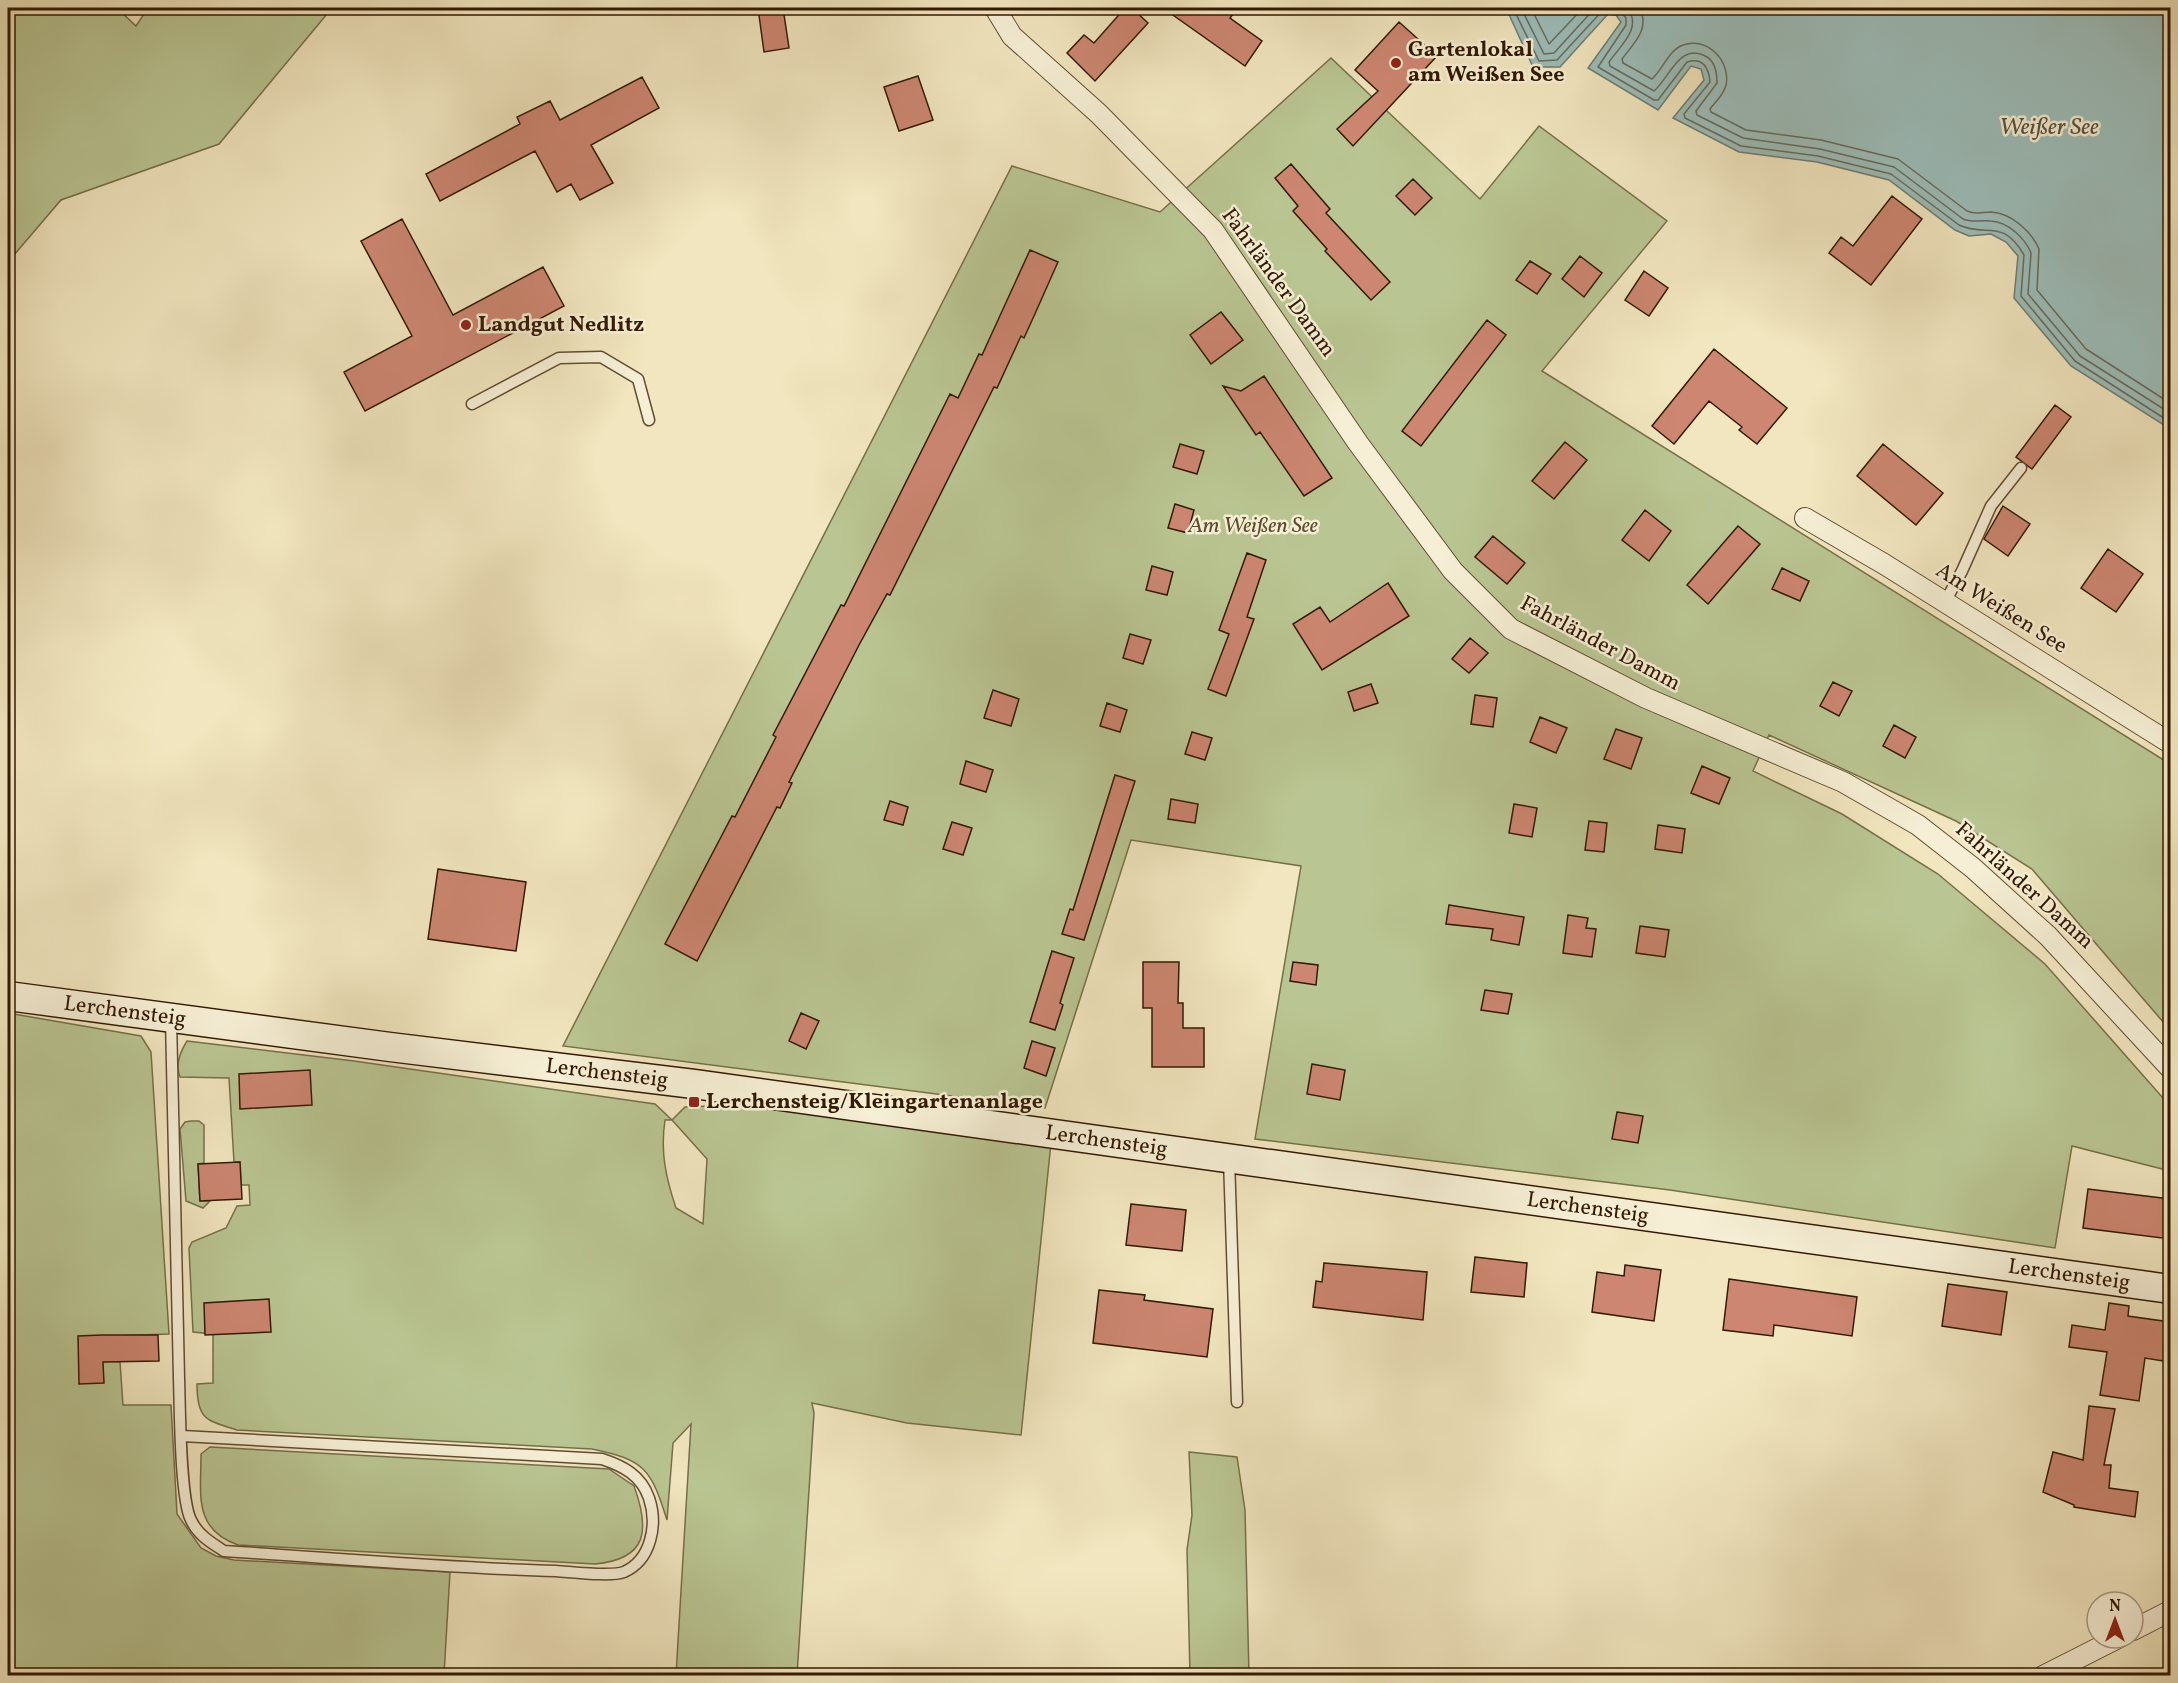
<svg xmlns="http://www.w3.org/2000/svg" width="2178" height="1683" font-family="Vollkorn,serif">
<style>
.green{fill:#b9c592;stroke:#766f49;stroke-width:1.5;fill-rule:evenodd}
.water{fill:#9dbeba;stroke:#737c70;stroke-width:1.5}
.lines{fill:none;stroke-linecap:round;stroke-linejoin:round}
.shore{stroke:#686c5d;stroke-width:1.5}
.building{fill:#cc8671;stroke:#331900;stroke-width:1.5}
.lane-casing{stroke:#624c30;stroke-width:13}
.street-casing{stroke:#624c30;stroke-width:22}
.secondary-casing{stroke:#331900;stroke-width:31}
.lane{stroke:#f6efd5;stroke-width:10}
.street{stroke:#f6efd5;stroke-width:20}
.secondary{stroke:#f6efd5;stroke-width:28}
.poi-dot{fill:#8f2418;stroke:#f6efd5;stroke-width:2}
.labels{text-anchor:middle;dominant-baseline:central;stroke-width:5;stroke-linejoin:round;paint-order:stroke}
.poi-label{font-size:22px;font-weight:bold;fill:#331900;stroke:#f6efd5;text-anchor:start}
.street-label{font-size:22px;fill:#331900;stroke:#f6efd5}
.park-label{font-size:22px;font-style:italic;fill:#5b4d2c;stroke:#f6efd5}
.water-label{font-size:24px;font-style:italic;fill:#585341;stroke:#f6efd5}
</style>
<rect width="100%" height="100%" fill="#f1e6bf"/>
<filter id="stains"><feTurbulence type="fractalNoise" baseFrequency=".00333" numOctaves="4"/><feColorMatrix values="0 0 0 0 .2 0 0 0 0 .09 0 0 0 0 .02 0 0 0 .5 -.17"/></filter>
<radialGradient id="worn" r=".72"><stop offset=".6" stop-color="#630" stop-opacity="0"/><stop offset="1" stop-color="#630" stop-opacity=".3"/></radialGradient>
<path class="green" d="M 8,8 L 117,8 L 136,26 L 148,8 L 332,8 L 219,144 L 61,200 L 8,262 Z
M 1331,58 L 1480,199 L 1539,126 L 1667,221 L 1542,371 L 2170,764 L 2170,1030 L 2032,869 L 1956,821 L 1769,735 L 1753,771 L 1842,814 L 1938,874 L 2045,964 L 2170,1106 L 2170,1171 L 2072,1146 L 2055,1248 L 1670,1190 L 1255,1139 L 1301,866 L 1131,840 L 1045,1108 L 563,1046 L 1012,166 L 1160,212 Z
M 8,1013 L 141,1036 L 151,1052 L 169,1334 L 111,1336 L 112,1361 L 120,1362 L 123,1405 L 171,1405 L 177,1514 L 201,1548 L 216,1556 L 234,1560 L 450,1572 L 444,1675 L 8,1675 Z
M 187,1041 L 354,1061 L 655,1104 L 672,1120 L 685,1107 L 739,1105 L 1051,1143 L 1021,1435 L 907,1423 L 812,1403 L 814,1413 L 797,1675 L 676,1675 L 691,1424 L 673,1443 L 667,1520 C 651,1469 645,1460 592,1449 L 237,1430 C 205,1420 197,1419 197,1384 L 213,1383 L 213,1334 L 193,1332 L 189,1248 L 192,1242 L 226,1228 L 237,1206 L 250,1205 L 249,1185 L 241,1185 L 240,1162 L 234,1162 L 229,1078 L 180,1077 C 175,1065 180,1052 187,1041 ZM 665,1120 L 672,1120 L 707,1159 L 703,1224 L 676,1208 C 666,1178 660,1152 665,1120 Z
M 191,1121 L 199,1121 L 204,1125 L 204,1163 L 198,1164 L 200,1201 L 210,1201 L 203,1208 L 186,1201 L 180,1129 L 185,1122 Z
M 210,1447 L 609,1469 L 634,1486 C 650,1530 648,1559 595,1564 L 238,1545 C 193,1529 201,1495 201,1454 Z
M 1189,1452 L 1237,1457 L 1245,1510 L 1249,1675 L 1190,1675 L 1187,1550 L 1192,1515 Z"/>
<path class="water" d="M 1506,8 L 2170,8 L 2170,429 L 2071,366 L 2014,298 L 2018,256 L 2006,242 L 1991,234 L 1969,236 L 1955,230 L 1889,180 L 1817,162 L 1739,152 L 1673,118 L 1704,80 L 1701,69 L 1691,66 L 1658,110 L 1588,68 L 1621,22 L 1616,15 L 1608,14 L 1560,67 L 1533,67 Z"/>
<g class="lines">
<path class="shore" d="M 1513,8 L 1539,61 L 1557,60 L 1604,9 L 1618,9 L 1626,18 L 1626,25 L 1598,67 L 1654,100 L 1658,100 L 1687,62 C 1703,57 1709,68 1710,82 L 1684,114 L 1685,118 L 1741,146 L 1818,156 L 1891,174 L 1959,225 C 1987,238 2002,217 2024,255 L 2021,296 L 2075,361 L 2170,422
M 1521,8 L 1544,54 L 1554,53 L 1595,8
M 1531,8 L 1549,44 L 1583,8
M 1627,8 C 1643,27 1621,45 1609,62 L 1610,66 L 1654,91 C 1670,77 1680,41 1707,57 C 1715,62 1717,74 1717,83 L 1696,111 L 1697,115 L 1743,138 L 1820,149 L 1894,167 L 1963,219 C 1973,223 1980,220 1991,221 C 2008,222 2025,238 2031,253 L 2028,294 L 2080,356 L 2170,413
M 1639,8 C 1651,28 1634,43 1622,59 L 1623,63 L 1652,79 C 1663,69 1669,50 1683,45 C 1708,36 1731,62 1726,85 C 1724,95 1715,102 1710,109 L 1711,112 L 1746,130 L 1821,140 L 1898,159 L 1967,211 C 1976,215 1982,212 1991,212 C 2011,213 2031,231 2039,249 L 2037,290 L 2086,349 L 2170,403"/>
</g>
<path class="building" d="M 758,8 L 783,8 L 789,48 L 764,52 Z
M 1125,8 L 1132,8 L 1148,23 L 1095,81 L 1067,53 L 1084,35 L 1094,43 Z
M 1163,8 L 1238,8 L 1230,18 L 1262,41 L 1245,66 Z
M 1399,22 L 1437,56 L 1353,146 L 1337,129 L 1378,91 L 1355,70 Z
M 918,76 L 933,120 L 899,131 L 884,87 Z
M 642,77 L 659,108 L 591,145 L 613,183 L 580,200 L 571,184 L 557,192 L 535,151 L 440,201 L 426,174 L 520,124 L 517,117 L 550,101 L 560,120 Z
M 1291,164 L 1330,209 L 1326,213 L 1390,282 L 1371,300 L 1325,251 L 1327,249 L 1293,211 L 1298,206 L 1275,178 Z
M 1413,179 L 1432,198 L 1415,215 L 1396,196 Z
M 1892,196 L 1922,219 L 1871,285 L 1829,253 L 1841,237 L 1853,246 Z
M 402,219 L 453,315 L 543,267 L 564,306 L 365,411 L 344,372 L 412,336 L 361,241 Z
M 1030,250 L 1058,262 L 1034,316 L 1024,338 L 1021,336 L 997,388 L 994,387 L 890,595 L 887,594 L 859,645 L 789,782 L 792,783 L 780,808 L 777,807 L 697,961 L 665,944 L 732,816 L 735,817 L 776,737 L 773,735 L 841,605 L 844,606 L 950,394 L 958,398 L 979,354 L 982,355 Z
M 1580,256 L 1602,273 L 1584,297 L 1562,279 Z
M 1530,261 L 1551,274 L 1537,294 L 1516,280 Z
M 1644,271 L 1668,288 L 1649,316 L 1625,300 Z
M 1221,312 L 1243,340 L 1211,364 L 1190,335 Z
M 1487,320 L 1506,335 L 1421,446 L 1402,431 Z
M 1714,349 L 1787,408 L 1757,444 L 1739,430 L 1742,427 L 1709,401 L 1674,444 L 1652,426 Z
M 1264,376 L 1332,478 L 1304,496 L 1260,432 L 1256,435 L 1223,386 L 1241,391 Z
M 2055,405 L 2071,417 L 2032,469 L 2016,457 Z
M 1565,442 L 1587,460 L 1554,499 L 1532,481 Z
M 1180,444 L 1204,451 L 1197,474 L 1173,467 Z
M 1883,444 L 1943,493 L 1916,525 L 1857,476 Z
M 1175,504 L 1194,510 L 1188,533 L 1168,528 Z
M 2003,506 L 2030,524 L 2008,556 L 1984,539 Z
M 1645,510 L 1671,531 L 1649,561 L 1622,540 Z
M 1738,526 L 1760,544 L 1708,604 L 1687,585 Z
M 1493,536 L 1525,563 L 1507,584 L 1475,557 Z
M 2108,549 L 2143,574 L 2116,612 L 2081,588 Z
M 1247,553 L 1266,560 L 1247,617 L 1254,619 L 1226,696 L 1208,689 L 1229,634 L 1219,630 Z
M 1152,566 L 1173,572 L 1167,595 L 1146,590 Z
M 1782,568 L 1809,581 L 1800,601 L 1772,589 Z
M 1388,583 L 1409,616 L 1322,670 L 1293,624 L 1320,607 L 1330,622 Z
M 1130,634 L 1151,640 L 1143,664 L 1123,658 Z
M 1470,638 L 1488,653 L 1469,673 L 1452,659 Z
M 1833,682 L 1852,691 L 1839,716 L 1820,706 Z
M 1371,684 L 1378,703 L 1354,711 L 1348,692 Z
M 993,690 L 1019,699 L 1011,726 L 984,718 Z
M 1475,695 L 1497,698 L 1493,727 L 1471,724 Z
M 1107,703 L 1127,710 L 1120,732 L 1100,726 Z
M 1540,717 L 1567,728 L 1556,753 L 1530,742 Z
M 1894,725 L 1916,737 L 1905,758 L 1883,746 Z
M 1616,729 L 1642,738 L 1631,769 L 1604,759 Z
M 1192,732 L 1212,738 L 1205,760 L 1185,754 Z
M 966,761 L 993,770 L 986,792 L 960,784 Z
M 1702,766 L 1730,778 L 1719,804 L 1691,793 Z
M 1115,775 L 1135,781 L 1084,940 L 1062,934 L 1070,909 L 1073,910 Z
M 1171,799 L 1198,804 L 1195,823 L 1168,819 Z
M 890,801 L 908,807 L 903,825 L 884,820 Z
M 1514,804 L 1537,808 L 1532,837 L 1509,833 Z
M 1589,821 L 1607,823 L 1604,852 L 1585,850 Z
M 952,822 L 972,828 L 963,855 L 943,849 Z
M 1658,825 L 1685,829 L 1682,853 L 1655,849 Z
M 438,869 L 526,882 L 516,951 L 428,939 Z
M 1449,905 L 1524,917 L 1519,945 L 1491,940 L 1493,929 L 1446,924 Z
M 1568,915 L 1588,918 L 1586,928 L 1596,929 L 1592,957 L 1563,953 Z
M 1640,926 L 1669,930 L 1665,957 L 1636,953 Z
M 1052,951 L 1074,958 L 1060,1003 L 1063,1005 L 1055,1030 L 1030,1022 Z
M 1143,962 L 1179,962 L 1178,1003 L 1183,1003 L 1183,1028 L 1204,1028 L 1204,1067 L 1152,1067 L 1152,1008 L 1143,1008 Z
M 1293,962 L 1318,965 L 1316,985 L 1290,981 Z
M 1485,990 L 1512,994 L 1508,1014 L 1481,1010 Z
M 801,1013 L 819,1021 L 806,1049 L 789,1041 Z
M 1032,1041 L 1055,1048 L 1046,1076 L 1024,1068 Z
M 1312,1064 L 1345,1070 L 1340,1100 L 1307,1094 Z
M 310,1070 L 312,1105 L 240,1109 L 239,1074 Z
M 1617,1112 L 1643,1116 L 1638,1143 L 1612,1139 Z
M 240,1162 L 242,1199 L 200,1201 L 198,1164 Z
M 2088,1189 L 2170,1199 L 2170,1239 L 2083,1228 Z
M 1131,1204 L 1186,1210 L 1182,1251 L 1126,1245 Z
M 1475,1257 L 1527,1263 L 1524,1297 L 1471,1292 Z
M 1324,1263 L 1427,1272 L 1423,1320 L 1313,1307 L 1316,1281 L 1322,1282 Z
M 1625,1265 L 1661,1270 L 1654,1321 L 1592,1312 L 1597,1272 L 1624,1276 Z
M 1729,1279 L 1857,1297 L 1852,1336 L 1774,1325 L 1773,1336 L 1723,1330 Z
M 1948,1284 L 2007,1292 L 2001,1335 L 1942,1326 Z
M 1099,1290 L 1145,1295 L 1144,1300 L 1213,1309 L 1207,1357 L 1093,1343 Z
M 269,1299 L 271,1332 L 205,1335 L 204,1303 Z
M 2109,1303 L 2129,1306 L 2128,1316 L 2170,1322 L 2170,1362 L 2145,1358 L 2139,1401 L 2100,1395 L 2107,1352 L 2069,1347 L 2072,1325 L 2105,1330 Z
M 102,1335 L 158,1335 L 159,1361 L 103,1362 L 104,1383 L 79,1384 L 78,1336 Z
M 2089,1406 L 2115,1409 L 2104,1465 L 2111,1465 L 2109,1488 L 2138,1492 L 2135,1517 L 2074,1507 L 2074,1505 L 2043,1492 L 2053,1452 L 2083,1460 Z"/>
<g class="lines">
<g class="lane-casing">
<path id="lane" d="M 472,404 L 559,358 L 601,357 L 638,379 L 649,420
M 1945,602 L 1962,571 L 1991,506 L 2021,468
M 171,1019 L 179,1378 C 180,1407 180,1499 191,1520 C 198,1535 210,1542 224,1551 C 334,1558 445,1568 556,1571 C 572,1572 611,1577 624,1572 C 651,1560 658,1525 649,1498 C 641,1475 623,1466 602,1459 L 182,1436
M 1229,1159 L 1237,1402"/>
</g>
<g class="street-casing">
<path id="street" d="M 995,8 L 1012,36 L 1099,114 L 1213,230 L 1358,443 L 1453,571 L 1511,629 L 1646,698 L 1843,782 L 1918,825 L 1973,868 L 2048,936 L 2170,1068
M 1805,518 L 1884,564 L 2170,743
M 2133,1630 L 2170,1611
M 2043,1676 L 2118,1638"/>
</g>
<g class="secondary-casing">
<g id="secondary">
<path id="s1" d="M 8,996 L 390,1047 L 694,1084 L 2170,1289"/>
</g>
</g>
<use href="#lane" class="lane"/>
<use href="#street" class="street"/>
<use href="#secondary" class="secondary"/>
</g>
<g class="poi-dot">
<circle cx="1396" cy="63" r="6"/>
<circle cx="466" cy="325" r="6"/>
<rect x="688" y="1096" width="12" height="12" rx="3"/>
</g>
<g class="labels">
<g class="poi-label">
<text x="1408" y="50">Gartenlokal<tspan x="1408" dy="25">am Weißen See</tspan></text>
<text x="478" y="325">Landgut Nedlitz</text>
<text x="706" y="1102">Lerchensteig/Kleingartenanlage</text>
</g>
<g class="street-label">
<text transform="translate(1278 283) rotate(54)">Fahrländer Damm</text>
<text transform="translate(2001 609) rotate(32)">Am Weißen See</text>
<text transform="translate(1600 644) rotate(28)">Fahrländer Damm</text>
<text transform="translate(2024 886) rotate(42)">Fahrländer Damm</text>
<text stroke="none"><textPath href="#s1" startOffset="118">Lerchensteig</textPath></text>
<text stroke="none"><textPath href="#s1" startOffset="604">Lerchensteig</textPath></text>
<text stroke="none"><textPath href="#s1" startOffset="1108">Lerchensteig</textPath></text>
<text stroke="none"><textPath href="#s1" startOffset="1594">Lerchensteig</textPath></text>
<text stroke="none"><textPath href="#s1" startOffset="2080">Lerchensteig</textPath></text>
</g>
<g class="park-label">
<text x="1253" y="526">Am Weißen See</text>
</g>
<g class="water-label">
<text x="2049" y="128">Weißer See</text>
</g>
</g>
<rect width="2178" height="1683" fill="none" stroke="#f1e6bf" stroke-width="30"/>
<rect x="9" y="9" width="2160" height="1665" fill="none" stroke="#331900" stroke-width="3"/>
<rect x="15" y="15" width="2148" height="1653" fill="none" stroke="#331900" stroke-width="1.5"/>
<g transform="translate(2115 1620)"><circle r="28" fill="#f6efd5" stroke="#a89980" stroke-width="1.5"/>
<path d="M0-4.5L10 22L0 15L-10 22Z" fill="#8f2418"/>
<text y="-9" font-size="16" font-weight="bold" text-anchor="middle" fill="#331900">N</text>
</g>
<rect width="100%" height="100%" filter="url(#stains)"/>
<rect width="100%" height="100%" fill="url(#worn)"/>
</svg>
